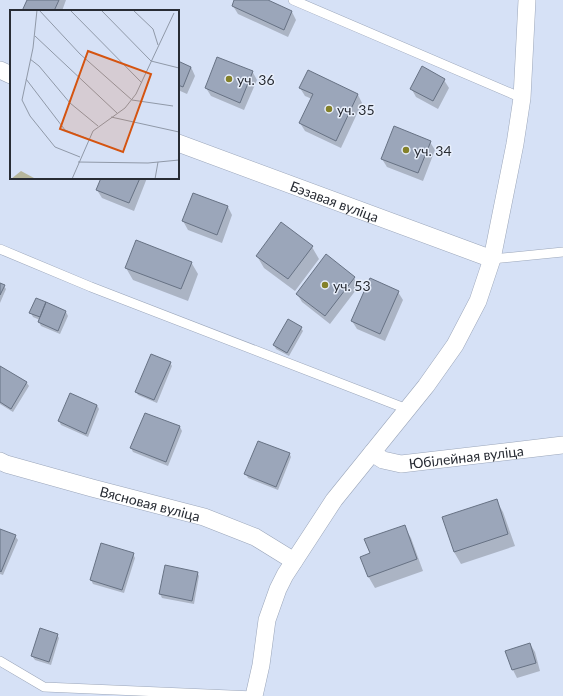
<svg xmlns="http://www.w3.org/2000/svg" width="563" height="696" font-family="Lato,sans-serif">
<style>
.shadow{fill:#0003}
.building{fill:#9ba6ba;stroke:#677284}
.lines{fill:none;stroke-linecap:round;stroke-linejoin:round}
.lane-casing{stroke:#9ba6ba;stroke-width:10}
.street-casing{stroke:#9ba6ba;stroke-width:18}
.lane{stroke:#fff;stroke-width:9}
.street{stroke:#fff;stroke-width:17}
.poi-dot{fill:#848129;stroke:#e7eefb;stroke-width:1.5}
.labels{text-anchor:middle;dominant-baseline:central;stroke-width:3;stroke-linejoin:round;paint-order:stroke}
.poi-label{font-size:14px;fill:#282c34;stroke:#e7eefb;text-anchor:start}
.street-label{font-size:14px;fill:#282c34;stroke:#e7eefb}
.inset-road{fill:none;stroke:#9099a8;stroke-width:1}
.view{fill:#d55410;fill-opacity:0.15;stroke:#d55410;stroke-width:2}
.inset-edge{fill:none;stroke:#282c34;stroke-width:2}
</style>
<rect width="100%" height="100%" fill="#d6e1f6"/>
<path class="shadow" d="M 28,0 L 66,0 L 62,11 L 23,11 Z
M 236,0 L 265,0 L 292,12 L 296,20 L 288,37 L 238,14 L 233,6 Z
M 178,62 L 191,67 L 195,76 L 187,94 L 178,90 Z
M 252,71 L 257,80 L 244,110 L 211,96 L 206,88 Z
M 308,71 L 358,95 L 362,103 L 341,148 L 305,131 L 300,123 L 312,99 L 305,96 L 300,88 Z
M 444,80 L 449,88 L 438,109 L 416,97 L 411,88 Z
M 430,142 L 435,150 L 423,181 L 387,167 L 382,159 Z
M 102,178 L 147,178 L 134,211 L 102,198 L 97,190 Z
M 194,194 L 228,207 L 232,215 L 222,243 L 188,230 L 183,221 Z
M 312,247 L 319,259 L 295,291 L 264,268 L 257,256 Z
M 326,256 L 354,278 L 359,286 L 330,324 L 302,302 L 297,294 Z
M 191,262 L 198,274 L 188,301 L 133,280 L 126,268 Z
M 0,284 L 4,286 L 6,289 L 0,303 Z
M 398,292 L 403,300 L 385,341 L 357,329 L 352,321 Z
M 36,299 L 66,312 L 68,316 L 60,334 L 41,326 L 39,322 L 40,320 L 33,317 L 31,313 Z
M 301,328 L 303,331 L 289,356 L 276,349 L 274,345 Z
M 170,363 L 172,366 L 157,403 L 138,395 L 136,391 Z
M 0,367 L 26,382 L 29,386 L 13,412 L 0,404 Z
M 97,405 L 99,409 L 88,437 L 61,425 L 59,421 Z
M 180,427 L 182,431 L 168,466 L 133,452 L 131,448 Z
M 289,453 L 291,457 L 278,490 L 248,478 L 246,474 Z
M 496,500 L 503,512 L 515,546 L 461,564 L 454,552 Z
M 404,526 L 411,538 L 423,571 L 375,588 L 368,576 L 371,554 Z
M 0,530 L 15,536 L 18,540 L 3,575 L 0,574 Z
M 133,554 L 135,558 L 124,593 L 93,584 L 91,580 Z
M 197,572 L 199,576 L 194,604 L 162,598 L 160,594 Z
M 57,635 L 59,638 L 51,665 L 35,660 L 32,656 Z
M 530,644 L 535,652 L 540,671 L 517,678 L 513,670 Z"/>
<path class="building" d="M 27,0 L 59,0 L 54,11 L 22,11 Z
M 234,0 L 268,0 L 292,11 L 284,30 L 232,6 Z
M 217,57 L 253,71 L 240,103 L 205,88 Z
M 178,61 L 191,67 L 183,87 L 178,85 Z
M 422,66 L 445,79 L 433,101 L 410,89 Z
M 308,70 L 358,94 L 336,141 L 299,123 L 313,94 L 299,88 Z
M 394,126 L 431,141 L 418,173 L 381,159 Z
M 101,178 L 140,178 L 129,203 L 96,190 Z
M 193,193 L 228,206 L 217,235 L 182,221 Z
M 281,222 L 313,246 L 288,279 L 256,256 Z
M 136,240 L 192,262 L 181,289 L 125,268 Z
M 326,254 L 355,277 L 325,316 L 296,294 Z
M 370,278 L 399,291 L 380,334 L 351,321 Z
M 0,283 L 5,285 L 0,295 Z
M 36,298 L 46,302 L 40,317 L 29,313 Z
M 46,302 L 66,311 L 58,331 L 38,322 Z
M 288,319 L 302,327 L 287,353 L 273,345 Z
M 151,354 L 171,362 L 154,400 L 135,392 Z
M 0,366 L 27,382 L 11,409 L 0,402 Z
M 70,393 L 97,405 L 86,434 L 58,421 Z
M 145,413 L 180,426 L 166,462 L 130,448 Z
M 258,441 L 290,453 L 276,487 L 244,474 Z
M 497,499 L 508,534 L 454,552 L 442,517 Z
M 405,525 L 417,559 L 368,577 L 360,557 L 370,553 L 364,539 Z
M 0,529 L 16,535 L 1,572 L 0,571 Z
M 101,543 L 134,553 L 122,590 L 90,580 Z
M 165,565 L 198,572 L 192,601 L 159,594 Z
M 40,628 L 58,634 L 49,662 L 31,656 Z
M 530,643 L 536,663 L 512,670 L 505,651 Z"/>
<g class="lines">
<g class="lane-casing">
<path id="lane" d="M 293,0 L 522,98
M 0,249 L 91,287 L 407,409
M 492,259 L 563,252
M 0,661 L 44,687 L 254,696"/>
</g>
<g class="street-casing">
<g id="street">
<path d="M 0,70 L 11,75"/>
<path id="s1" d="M 178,143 L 492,259"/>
<path id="s2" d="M 372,453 L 383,460 L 401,464 L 563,445"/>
<path id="s3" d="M 0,461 L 6,464 L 92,488 L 204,517 L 255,537 L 294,561"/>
<path d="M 254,696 L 261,665 L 267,620 L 278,589 L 285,575 L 334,500 L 426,386 L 455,345 L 478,301 L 492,259 L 515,144 L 522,98 L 527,0"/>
</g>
</g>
<use href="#lane" class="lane"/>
<use href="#street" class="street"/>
</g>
<g class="poi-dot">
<circle cx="229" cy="79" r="4"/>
<circle cx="329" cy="109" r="4"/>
<circle cx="406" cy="150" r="4"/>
<circle cx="325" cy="285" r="4"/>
</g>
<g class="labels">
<g class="poi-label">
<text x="237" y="79">уч. 36</text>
<text x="337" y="109">уч. 35</text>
<text x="414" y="150">уч. 34</text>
<text x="333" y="285">уч. 53</text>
</g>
<g class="street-label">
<text stroke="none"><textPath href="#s1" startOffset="167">Бэзавая вуліца</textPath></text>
<text stroke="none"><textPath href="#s2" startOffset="97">Юбілейная вуліца</textPath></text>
<text stroke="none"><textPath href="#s3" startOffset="156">Вясновая вуліца</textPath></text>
</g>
</g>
<g transform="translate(10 10)">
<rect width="169" height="169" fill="#d6e1f6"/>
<path d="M 11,161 L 24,168 L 24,169 L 1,169 Z" fill="#b6b69c"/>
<path class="inset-road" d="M 27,0 L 23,38 L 12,90 L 20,106 L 45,137 L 70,147M 29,0 L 70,44 L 122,90 L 163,96M 60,0 L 132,73M 91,0 L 141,51 L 169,58M 123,0 L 143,19 L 148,35M 25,26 L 107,103M 20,49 L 29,56 L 60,93 L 88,116M 16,69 L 55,120 L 78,129M 101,107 L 169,122M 68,152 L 138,153 L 169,150M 62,169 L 83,121 L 115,98 L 126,84 L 164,3M 145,169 L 148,152"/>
<path class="view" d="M 78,41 L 141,64 L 113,142 L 50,119 Z"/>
<rect width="169" height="169" class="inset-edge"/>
</g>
</svg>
